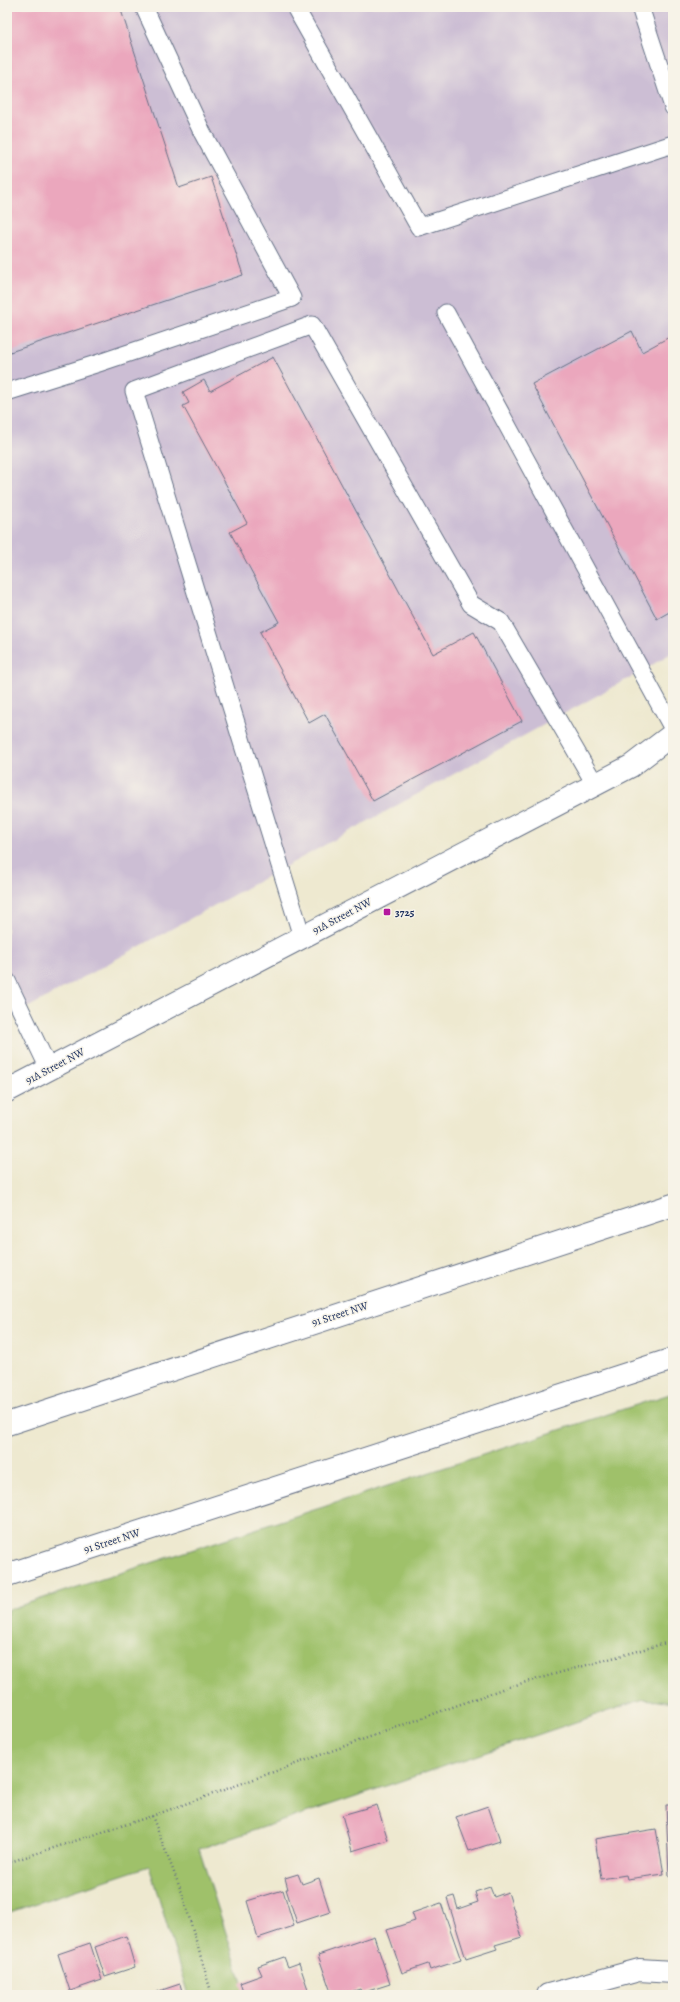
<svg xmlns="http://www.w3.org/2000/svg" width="680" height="2002" font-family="Alegreya,serif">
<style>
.industrial{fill:#ccbed4}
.green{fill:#9fc16b;stroke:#5d7864}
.building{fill:#eba7bd}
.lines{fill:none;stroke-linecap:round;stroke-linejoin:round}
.service-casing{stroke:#657086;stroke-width:19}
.minor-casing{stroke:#657086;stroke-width:24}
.secondary-casing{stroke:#657086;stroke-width:24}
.path{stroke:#657086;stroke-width:2.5;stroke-dasharray:1 3;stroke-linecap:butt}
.service{stroke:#fff;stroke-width:17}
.minor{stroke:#fff;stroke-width:22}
.secondary{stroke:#fff;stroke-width:22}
.poi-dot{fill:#b5179e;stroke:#f7f3e8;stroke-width:1.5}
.labels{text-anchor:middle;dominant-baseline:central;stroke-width:3;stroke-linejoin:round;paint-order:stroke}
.poi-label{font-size:11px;font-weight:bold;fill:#1b2f5e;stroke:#f7f3e8;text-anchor:start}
.street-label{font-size:11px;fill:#1b2f5e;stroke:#f7f3e8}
</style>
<rect width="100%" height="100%" fill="#f7f3e8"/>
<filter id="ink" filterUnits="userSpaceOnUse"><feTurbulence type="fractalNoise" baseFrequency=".025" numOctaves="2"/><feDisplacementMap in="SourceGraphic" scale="8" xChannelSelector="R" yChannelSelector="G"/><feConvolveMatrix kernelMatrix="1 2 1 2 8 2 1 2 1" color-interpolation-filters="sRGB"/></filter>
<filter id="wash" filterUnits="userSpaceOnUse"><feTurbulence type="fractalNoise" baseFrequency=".012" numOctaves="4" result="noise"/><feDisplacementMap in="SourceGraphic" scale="16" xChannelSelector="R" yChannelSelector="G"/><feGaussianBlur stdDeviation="0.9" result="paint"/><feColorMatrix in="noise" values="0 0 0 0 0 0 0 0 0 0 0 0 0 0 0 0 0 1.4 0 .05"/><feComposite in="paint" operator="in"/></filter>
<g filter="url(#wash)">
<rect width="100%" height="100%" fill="#eee9d0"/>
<path class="industrial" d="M 7,7 L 673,7 L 673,652 L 642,671 L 7,1019 Z"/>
<path class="green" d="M 673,1393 L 673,1703 L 644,1699 L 199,1849 L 246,1995 L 188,1995 L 149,1866 L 7,1913 L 7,1610 Z"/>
<g id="blocks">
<path class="building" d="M 7,7 L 120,7 L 179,188 L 211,177 L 243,275 L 7,353 Z
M 632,331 L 642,352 L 673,335 L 673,610 L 657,619 L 532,384 Z
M 273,357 L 433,654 L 474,632 L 522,721 L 373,801 L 325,714 L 309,723 L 260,632 L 279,622 L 230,532 L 247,523 L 183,406 L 189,403 L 183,392 L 204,380 L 210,391 Z
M 377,1805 L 388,1840 L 352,1851 L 342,1815 Z
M 666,1805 L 673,1805 L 673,1876 L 669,1876 Z
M 488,1806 L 500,1841 L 469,1851 L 456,1817 Z
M 656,1829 L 664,1874 L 627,1879 L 626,1875 L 601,1879 L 595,1839 Z
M 298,1874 L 302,1884 L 319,1878 L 330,1912 L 297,1923 L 286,1889 L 288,1889 L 285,1878 Z
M 490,1887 L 494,1897 L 508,1892 L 522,1937 L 495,1945 L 497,1949 L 466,1959 L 447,1898 L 454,1896 L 458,1909 L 478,1902 L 475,1892 Z
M 283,1890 L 294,1926 L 258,1938 L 247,1901 Z
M 441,1903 L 461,1960 L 430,1970 L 428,1964 L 402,1973 L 387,1930 L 415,1921 L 412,1913 Z
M 126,1936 L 135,1967 L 105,1977 L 95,1947 Z
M 374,1936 L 390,1984 L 362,1993 L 360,1989 L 342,1995 L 332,1995 L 318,1955 Z
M 90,1943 L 102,1980 L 70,1991 L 58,1954 Z
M 284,1957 L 288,1967 L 299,1963 L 310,1995 L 244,1995 L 240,1983 L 262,1975 L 258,1966 Z
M 180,1984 L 183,1995 L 147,1995 Z"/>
</g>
</g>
<g filter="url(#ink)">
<use href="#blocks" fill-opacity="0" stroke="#657086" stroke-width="1"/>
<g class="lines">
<g class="service-casing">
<path id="service" d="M 295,7 L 419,227 L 673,144
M 640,7 L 673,107
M 446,313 L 673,729
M 7,392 L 99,363 L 292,298 L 202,132 L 144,7
M 302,937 L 134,391 L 312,325 L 471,604 L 501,622 L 595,784
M 7,981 L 49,1069"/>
</g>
<g class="minor-casing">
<path id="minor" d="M 7,1091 L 631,766 L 673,734
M 548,1995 L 639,1970 L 673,1972"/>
</g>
<g class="secondary-casing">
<path id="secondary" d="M 7,1424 L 673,1205
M 7,1575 L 673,1359"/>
</g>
<path class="path" d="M 152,1816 L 182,1893 L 212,1995
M 7,1863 L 152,1816 L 505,1688 L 673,1641"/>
<use href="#service" class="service"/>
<use href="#minor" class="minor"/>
<use href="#secondary" class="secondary"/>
</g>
</g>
<rect class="poi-dot" x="383" y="908" width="8" height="8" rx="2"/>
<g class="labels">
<g class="poi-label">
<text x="395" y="912">3725</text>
</g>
<g class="street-label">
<text transform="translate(342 916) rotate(-28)">91A Street NW</text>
<text transform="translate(55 1066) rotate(-28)">91A Street NW</text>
<text transform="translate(340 1314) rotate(-18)">91 Street NW</text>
<text transform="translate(112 1541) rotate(-18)">91 Street NW</text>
</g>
</g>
<rect width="680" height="2002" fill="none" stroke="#f7f3e8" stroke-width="24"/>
</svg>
